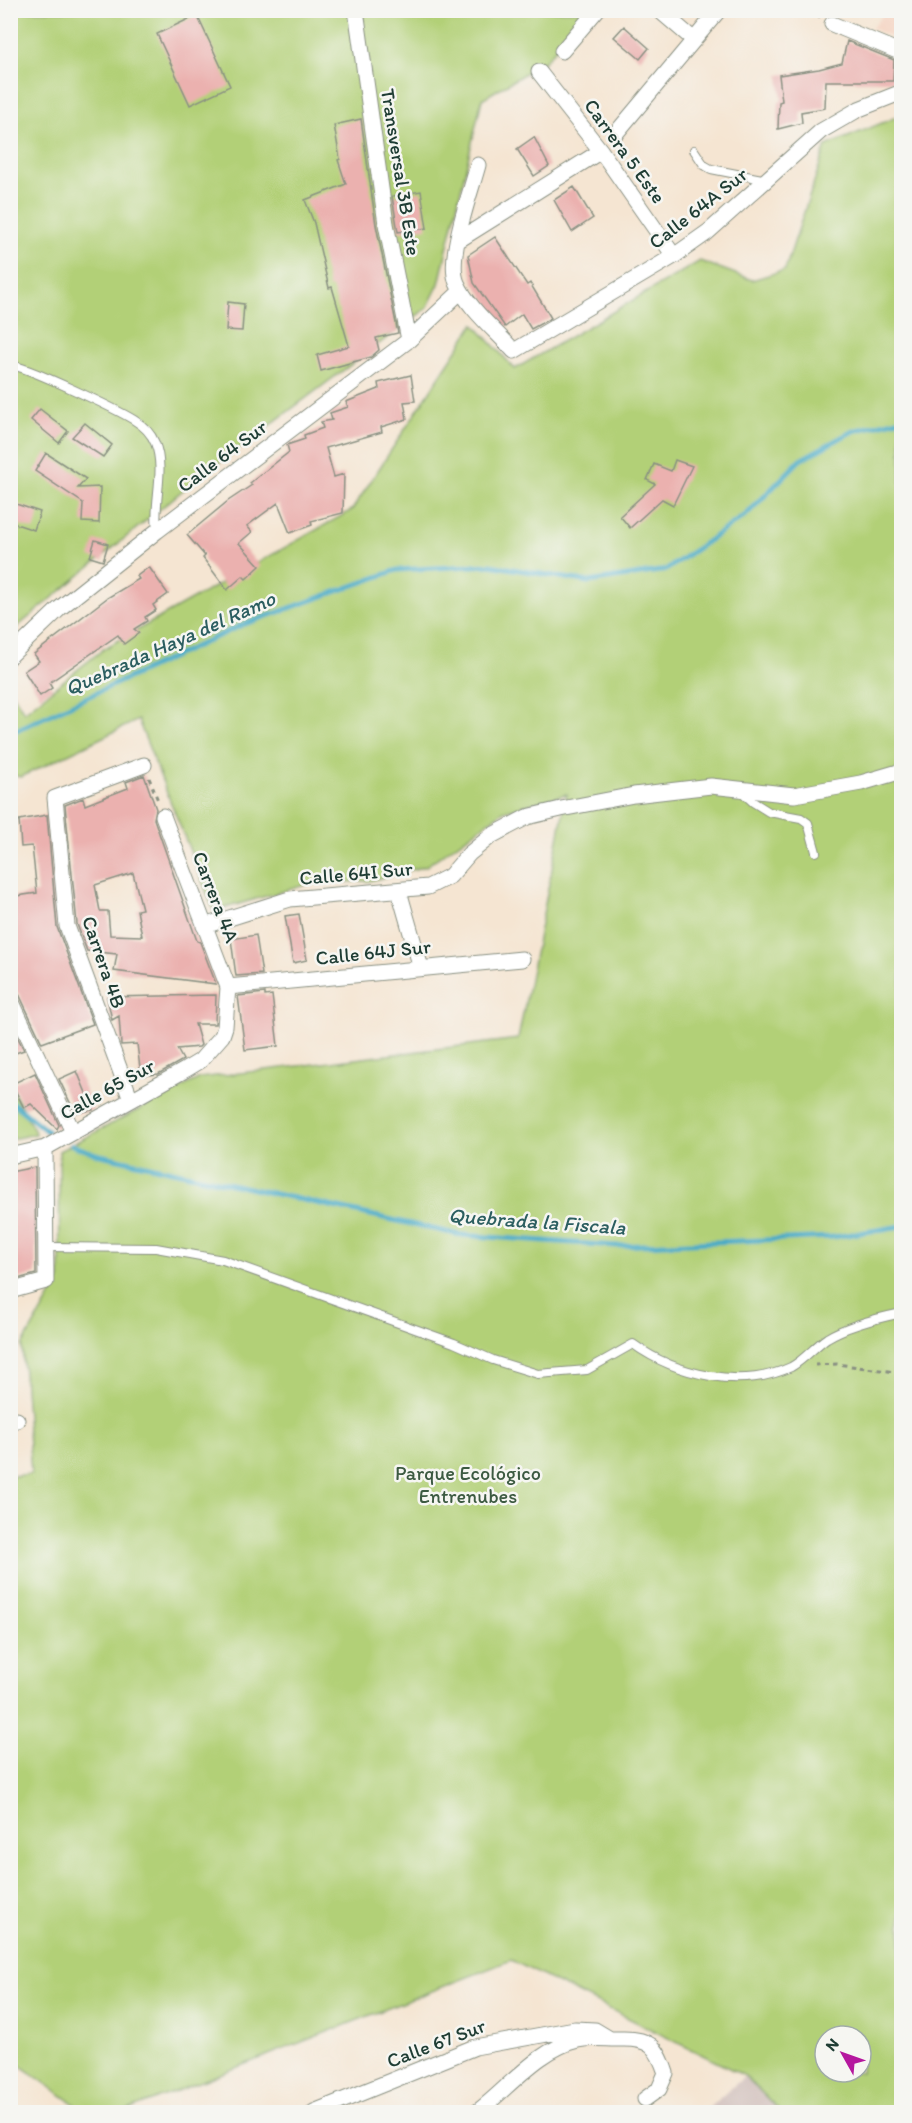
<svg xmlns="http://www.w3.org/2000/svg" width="912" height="2123" font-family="Itim,sans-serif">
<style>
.built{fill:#f5d3c1}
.industrial{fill:#d1c0bc}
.green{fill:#b2d077;stroke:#688656;stroke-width:1.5;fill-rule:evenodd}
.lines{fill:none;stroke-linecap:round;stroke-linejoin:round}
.stream{stroke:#47aac7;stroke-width:5}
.building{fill:#ebb1af;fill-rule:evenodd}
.lane-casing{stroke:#8a9183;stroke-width:10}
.street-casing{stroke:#8a9183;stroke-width:17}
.path{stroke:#8a9183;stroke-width:3;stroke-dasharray:4.5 4.5;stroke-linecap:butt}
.lane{stroke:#fff;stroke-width:8}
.street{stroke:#fff;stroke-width:15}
.labels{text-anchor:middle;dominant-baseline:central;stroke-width:5;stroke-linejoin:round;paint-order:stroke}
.street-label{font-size:20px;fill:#1f3d34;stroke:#f6f6f2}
.park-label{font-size:20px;fill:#3c5a41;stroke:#f6f6f2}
.water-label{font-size:21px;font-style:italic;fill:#2b5e60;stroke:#f6f6f2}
</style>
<rect width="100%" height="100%" fill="#f6f6f2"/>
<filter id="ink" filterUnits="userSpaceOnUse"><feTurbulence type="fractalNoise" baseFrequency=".0167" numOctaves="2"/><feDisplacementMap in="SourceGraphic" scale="12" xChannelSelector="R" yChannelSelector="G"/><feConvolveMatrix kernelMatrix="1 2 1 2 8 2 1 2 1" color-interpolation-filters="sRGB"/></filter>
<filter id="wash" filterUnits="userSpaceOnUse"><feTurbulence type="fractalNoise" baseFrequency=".008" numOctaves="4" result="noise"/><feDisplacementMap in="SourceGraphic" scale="24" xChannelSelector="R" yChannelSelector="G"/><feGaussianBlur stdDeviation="1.35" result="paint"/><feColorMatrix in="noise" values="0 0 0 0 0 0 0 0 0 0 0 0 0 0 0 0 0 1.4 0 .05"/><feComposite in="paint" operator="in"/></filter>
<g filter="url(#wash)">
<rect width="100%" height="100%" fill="#f5e5d2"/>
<path class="built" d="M 886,11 L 901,11 L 901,42 L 872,28 Z"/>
<path class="industrial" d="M 745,2076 L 781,2112 L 704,2112 Z"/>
<path class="green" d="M 11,11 L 589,11 L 544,62 L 482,99 L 439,284 L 427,308 L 188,486 L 11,632 Z
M 901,115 L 901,2112 L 781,2112 L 745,2076 L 511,1960 L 123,2112 L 86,2112 L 11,2059 L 11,1476 L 31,1474 L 22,1346 L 60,1279 L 59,1151 L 200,1078 L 518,1039 L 567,794 L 504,811 L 426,866 L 370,881 L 312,883 L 214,911 L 138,720 L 21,777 L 11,775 L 10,689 L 24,712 L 105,648 L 352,510 L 474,324 L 515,369 L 700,261 L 752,280 L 785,270 L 826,146 ZM 825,2036 L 861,2036 L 861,2072 L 825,2072 Z
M 10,1088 L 11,1088 L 36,1134 L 11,1139 Z"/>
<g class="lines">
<path class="stream" d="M 10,733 L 242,625 L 397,570 L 490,565 L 589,582 L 666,570 L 747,514 L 800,460 L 853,431 L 902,419
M 10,1101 L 47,1131
M 72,1145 L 96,1154 L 460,1235 L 617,1246 L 834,1237 L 902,1226"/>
</g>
<g id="blocks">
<path class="building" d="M 197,15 L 230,86 L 190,105 L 157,34 Z
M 624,26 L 649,48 L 640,59 L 614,37 Z
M 847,41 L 894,60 L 893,81 L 826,81 L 825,108 L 801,112 L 802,123 L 778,129 L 779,102 L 782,101 L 779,75 L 819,69 L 842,63 Z
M 361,119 L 376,225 L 398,333 L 376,338 L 379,350 L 371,357 L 321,371 L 317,355 L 349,346 L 332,287 L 329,288 L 314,223 L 305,200 L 346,184 L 338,160 L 340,159 L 334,125 Z
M 534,137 L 549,166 L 534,176 L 517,149 Z
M 574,187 L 593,218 L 572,232 L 554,200 Z
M 421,191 L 427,228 L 398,232 L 392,196 Z
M 495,237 L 527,285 L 530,283 L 551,318 L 531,329 L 522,314 L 505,327 L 474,283 L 468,255 Z
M 228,302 L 244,304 L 242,331 L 226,330 Z
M 411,375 L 415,401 L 404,402 L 407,419 L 381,427 L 382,432 L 326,448 L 334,477 L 344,474 L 343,513 L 311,521 L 312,525 L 290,533 L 278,503 L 247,526 L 252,532 L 239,543 L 260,566 L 246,579 L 243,576 L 227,590 L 203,558 L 205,556 L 187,535 L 228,501 L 252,485 L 250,483 L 289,452 L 287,445 L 305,439 L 304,435 L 323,428 L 321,422 L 332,420 L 330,413 L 348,407 L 346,402 L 379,389 L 378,383 Z
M 40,409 L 68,431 L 59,443 L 31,420 Z
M 85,423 L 112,445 L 103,457 L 72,437 Z
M 46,453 L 86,479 L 78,488 L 100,487 L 99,523 L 82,522 L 83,503 L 35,471 Z
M 675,460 L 692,466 L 673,505 L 662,499 L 630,528 L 620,516 L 655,484 L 647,480 L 654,464 L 671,471 Z
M 13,503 L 40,512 L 34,530 L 10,522 Z
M 95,540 L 108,544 L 103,561 L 90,557 Z
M 149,567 L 168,594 L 153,605 L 156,610 L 145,617 L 147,621 L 134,629 L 139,633 L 124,644 L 118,635 L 49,683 L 52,688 L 40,696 L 24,671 L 39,661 L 34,654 L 107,598 L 139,579 L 137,576 Z
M 144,775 L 156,809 L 154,819 L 197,941 L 200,942 L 216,984 L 114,971 L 117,954 L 87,951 L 77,924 L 65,805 L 83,798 L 85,805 L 128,788 L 126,782 ZM 133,873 L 142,909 L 137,910 L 142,936 L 110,935 L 108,911 L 100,911 L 95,885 Z
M 47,815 L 57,927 L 93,1024 L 42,1043 L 19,994 L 10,988 L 10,897 L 37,893 L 32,846 L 21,847 L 19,820 Z
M 299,914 L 307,960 L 293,963 L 285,916 Z
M 256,935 L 262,974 L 236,976 L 231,939 Z
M 265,993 L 265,996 L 272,995 L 278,1046 L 245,1050 L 238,996 Z
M 216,995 L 215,1024 L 195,1024 L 201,1045 L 199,1047 L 177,1049 L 183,1060 L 158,1074 L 141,1076 L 137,1044 L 121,1045 L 119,1016 L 112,1020 L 107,997 Z
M 10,1022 L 24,1050 L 10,1055 Z
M 77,1071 L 93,1110 L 75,1113 L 59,1079 Z
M 35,1073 L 59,1125 L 57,1129 L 31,1104 L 24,1108 L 12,1084 Z
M 35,1167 L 36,1274 L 10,1281 L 10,1172 Z"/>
</g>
</g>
<g filter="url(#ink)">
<use href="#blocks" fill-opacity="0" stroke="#8a9183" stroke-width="1.5"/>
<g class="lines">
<g class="lane-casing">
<path id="lane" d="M 694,150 L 704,165 L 711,169 L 767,180
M 10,365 C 26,366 116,409 134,420 C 144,426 151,433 155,443 C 166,470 153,502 157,531
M 742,792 L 753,802 L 769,812 L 801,818 L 808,823 L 816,852
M 46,1247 L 156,1248 L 223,1260 L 454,1343 L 493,1360 L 538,1374 L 587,1370 L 633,1344 C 676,1375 741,1390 791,1367 C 804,1360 815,1346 827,1338 C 848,1325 878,1318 902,1313"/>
</g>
<g class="street-casing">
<path id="street" d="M 356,10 L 386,224 L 409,340
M 659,10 L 694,40
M 832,24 L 902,53
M 562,51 L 597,10
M 539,72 L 601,151 L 674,256
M 617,132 L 719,10
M 478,165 C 471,192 446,258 457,283 C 468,308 495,330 514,351 L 674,256 L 708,232 L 821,131 L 859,109 L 902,92
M 459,240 L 601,151
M 10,656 L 60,608 L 157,531 L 409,340 L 461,291
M 399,891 L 421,968
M 204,926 L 290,899 L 428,887 L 450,876 L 469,854 L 491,836 L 527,817 L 561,809 L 634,795 L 711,786 L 794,795 L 861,783 L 902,771
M 228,987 L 522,959
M 10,998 L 73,1132
M 131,1100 L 67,926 L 55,798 L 144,765
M 10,1156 L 45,1148 L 185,1070 L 200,1061 L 222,1036 L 225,1027 L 228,987 L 163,816
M 10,1291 L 46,1281 L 45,1148
M 10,1421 L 17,1420
M 314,2112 L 475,2047 L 575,2029 L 595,2030 L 610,2039
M 477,2112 C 508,2089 538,2049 578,2040 C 591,2037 606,2039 620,2039 C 650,2038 657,2046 666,2073 L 659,2089 L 645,2099"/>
</g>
<path class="path" d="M 809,10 L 820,17
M 149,778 L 159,803
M 815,1365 L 837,1364 L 902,1373"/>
<use href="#lane" class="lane"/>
<use href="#street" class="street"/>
</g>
</g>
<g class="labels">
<g class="street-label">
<text transform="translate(625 151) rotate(54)">Carrera 5 Este</text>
<text transform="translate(401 172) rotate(81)">Transversal 3B Este</text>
<text transform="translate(698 208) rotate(-38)">Calle 64A Sur</text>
<text transform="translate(222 456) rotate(-37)">Calle 64 Sur</text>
<text transform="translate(356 873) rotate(-5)">Calle 64I Sur</text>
<text transform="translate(216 897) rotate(69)">Carrera 4A</text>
<text transform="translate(373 952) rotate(-6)">Calle 64J Sur</text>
<text transform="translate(104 962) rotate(71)">Carrera 4B</text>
<text transform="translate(107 1089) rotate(-29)">Calle 65 Sur</text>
<text transform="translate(436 2043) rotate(-21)">Calle 67 Sur</text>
</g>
<g class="park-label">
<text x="468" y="1473">Parque Ecológico<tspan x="468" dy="23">Entrenubes</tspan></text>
</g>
<g class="water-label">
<text transform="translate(170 643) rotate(-24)">Quebrada Haya del Ramo</text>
<text transform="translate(537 1221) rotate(4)">Quebrada la Fiscala</text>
</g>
</g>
<rect width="912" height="2123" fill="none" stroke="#f6f6f2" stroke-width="36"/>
<g transform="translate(843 2054) rotate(310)"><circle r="28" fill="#f6f6f2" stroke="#a0aca6" stroke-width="1.5"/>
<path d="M0-4.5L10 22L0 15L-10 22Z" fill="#b5179e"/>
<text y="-9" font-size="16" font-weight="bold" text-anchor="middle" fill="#1f3d34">N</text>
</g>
</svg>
